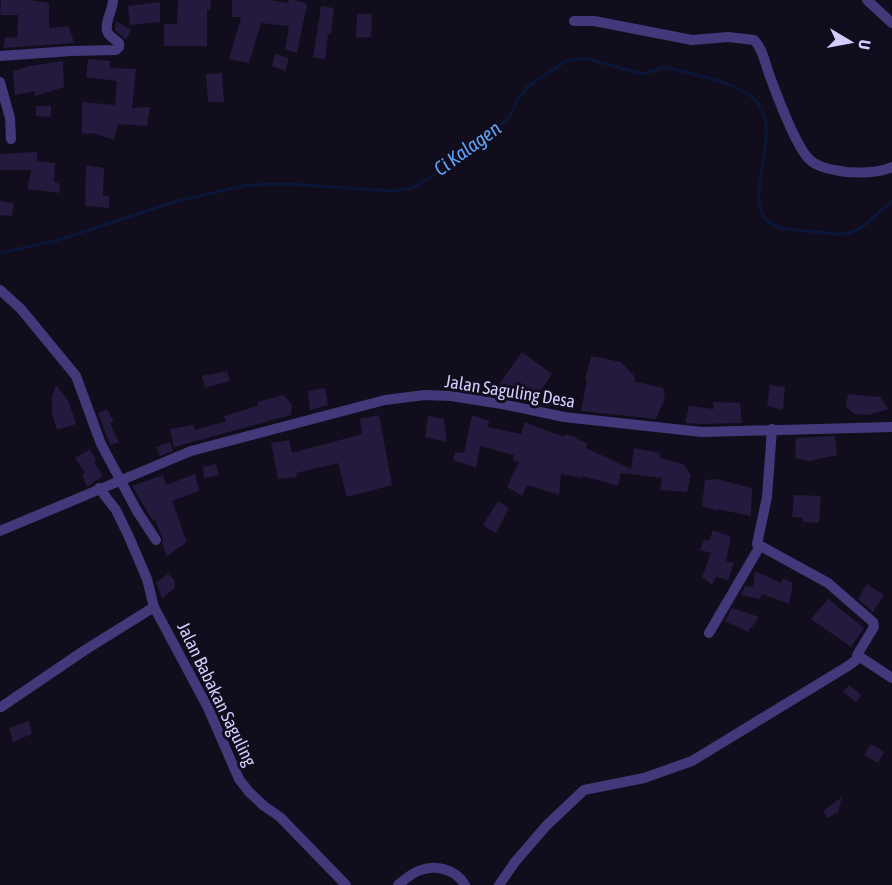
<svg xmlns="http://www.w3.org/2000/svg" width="892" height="885" font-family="'Asap Condensed',sans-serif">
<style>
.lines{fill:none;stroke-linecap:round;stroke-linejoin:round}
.stream{stroke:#0b1738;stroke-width:3}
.building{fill:#241a3d}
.minor{stroke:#42397a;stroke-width:10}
.labels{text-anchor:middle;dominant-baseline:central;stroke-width:6;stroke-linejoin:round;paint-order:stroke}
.street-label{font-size:18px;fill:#d6cbfd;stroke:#110d1d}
.water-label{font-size:20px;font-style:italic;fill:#5ea2f8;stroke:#110d1d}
</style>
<rect width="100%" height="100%" fill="#110d1d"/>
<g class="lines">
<path class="stream" d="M 0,253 L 55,241 L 177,201 L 247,185 L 290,184 L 392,191 L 412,188 L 436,174 L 495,130 L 509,117 L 518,99 L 528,86 L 566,61 L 577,59 L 588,59 L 643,74 L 665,67 L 673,69 C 698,76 746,83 760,106 C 782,139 736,209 775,226 C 785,230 796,230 807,231 C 817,232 828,234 839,234 C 860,235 877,213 892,201"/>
</g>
<path class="building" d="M 1,0 L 29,0 L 49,3 L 49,28 L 69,26 L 74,43 L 3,48 L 5,37 L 17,38 L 18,15 L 0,15 Z
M 178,0 L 211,0 L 210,10 L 207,10 L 207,46 L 164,46 L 164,24 L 177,24 Z
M 232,0 L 270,0 L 288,3 L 289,0 L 295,0 L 307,4 L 297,53 L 285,49 L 289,26 L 261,23 L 249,63 L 229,59 L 241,17 L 232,17 Z
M 160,2 L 160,22 L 130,25 L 128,6 Z
M 321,6 L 334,8 L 331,34 L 328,34 L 325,60 L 313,57 Z
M 357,14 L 372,14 L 371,37 L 356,38 Z
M 116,21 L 131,30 L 126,40 L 115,30 Z
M 275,54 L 289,58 L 285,71 L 272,66 Z
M 88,59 L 110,61 L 110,68 L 136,69 L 132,108 L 150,107 L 147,126 L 118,124 L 114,140 L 93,133 L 82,134 L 82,102 L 115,105 L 117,81 L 86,77 Z
M 63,61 L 64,87 L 35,96 L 35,91 L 15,95 L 13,71 L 30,66 Z
M 222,73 L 224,102 L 208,102 L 206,74 Z
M 36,106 L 51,106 L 51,117 L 36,116 Z
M 37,152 L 37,161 L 55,163 L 54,182 L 60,184 L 59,193 L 27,189 L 31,170 L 0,170 L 0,154 Z
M 86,165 L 104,168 L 103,196 L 109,196 L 109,208 L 85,206 Z
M 0,201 L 14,203 L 12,216 L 0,215 Z
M 522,352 L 552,374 L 532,403 L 512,399 L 494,391 Z
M 591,356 L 621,362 L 635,377 L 634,381 L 663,388 L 665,398 L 656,419 L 581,411 L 587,380 L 585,380 Z
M 227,371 L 230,381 L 205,388 L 202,376 Z
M 56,385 L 68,400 L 76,424 L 57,430 L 52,414 L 52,397 Z
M 770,385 L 785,387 L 783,410 L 767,406 Z
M 325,388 L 328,405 L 310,410 L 308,391 Z
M 848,394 L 880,397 L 888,409 L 868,415 L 855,414 L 846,407 Z
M 284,395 L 292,405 L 291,415 L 174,447 L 170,429 L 193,425 L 195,430 L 226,421 L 224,416 L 258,406 L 257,402 Z
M 713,402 L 740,403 L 742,423 L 702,424 L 685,423 L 689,406 L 714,409 Z
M 107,409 L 114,422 L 110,423 L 119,442 L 110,445 L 98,413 Z
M 379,415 L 392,485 L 347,497 L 338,463 L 296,473 L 297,477 L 278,479 L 271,443 L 289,440 L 292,453 L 362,434 L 360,419 Z
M 472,415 L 489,421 L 488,427 L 521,434 L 525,422 L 564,437 L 565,434 L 572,436 L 587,444 L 586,448 L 631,469 L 634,448 L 660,453 L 660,458 L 683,464 L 691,475 L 687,492 L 660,490 L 662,478 L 621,473 L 618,486 L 583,476 L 582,478 L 561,474 L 559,495 L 527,485 L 522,496 L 507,487 L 519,462 L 513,460 L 514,455 L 480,446 L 476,468 L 453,460 L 455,452 L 464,453 Z
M 428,416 L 444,419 L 447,442 L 425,437 Z
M 835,436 L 837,455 L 810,461 L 795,458 L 796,438 Z
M 170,442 L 173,451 L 160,456 L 156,447 Z
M 90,449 L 96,460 L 94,462 L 103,476 L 87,487 L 82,475 L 85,473 L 75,458 Z
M 216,464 L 219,475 L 204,478 L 203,467 Z
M 195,474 L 199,491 L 172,501 L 187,542 L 167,556 L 162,544 L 163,539 L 155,520 L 153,521 L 132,486 L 163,475 L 166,485 Z
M 716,479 L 752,488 L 751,516 L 717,509 L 717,511 L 702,506 L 705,480 Z
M 794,495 L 821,496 L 819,523 L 803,522 L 803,518 L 792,517 Z
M 498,501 L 509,508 L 496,533 L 483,525 Z
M 713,530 L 731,537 L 726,561 L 734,563 L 728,580 L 716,577 L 712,585 L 702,577 L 711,553 L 700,550 L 704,540 L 709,541 Z
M 755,571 L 781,583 L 783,578 L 793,583 L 789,604 L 762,594 L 760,599 L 741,595 L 745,586 L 753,587 Z
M 168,574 L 174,579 L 175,588 L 162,598 L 156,582 Z
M 867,584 L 884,595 L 873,612 L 858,599 Z
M 828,599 L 864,628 L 851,647 L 811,619 Z
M 732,608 L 759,617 L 748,632 L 725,621 Z
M 849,685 L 861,695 L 856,702 L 843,692 Z
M 29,721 L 32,734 L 13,742 L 9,728 Z
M 871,744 L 884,752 L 878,763 L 864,755 Z
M 842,797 L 838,812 L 827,818 L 823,811 Z"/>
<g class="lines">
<path class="minor" d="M 867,0 L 892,23
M 574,21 L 594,21 L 692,40 L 728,37 L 754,40 C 763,49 765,63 769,74 C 776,93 795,144 808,158 C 817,168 834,170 846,172 C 861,173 879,173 892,167
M 0,56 L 71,51 L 116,50 L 119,47 L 119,43 C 116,40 110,37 108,33 C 103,25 113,10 113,0
M 0,82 L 10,118 L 11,139
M 0,290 L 21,309 L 76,376 L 101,444 L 137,511 L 156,540
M 772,429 L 767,497 L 757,544 L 828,583 L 873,622 L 874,627 L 857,655 L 892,678
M 99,488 L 116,510 L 129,537 L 147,579 L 154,607 L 208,708 L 239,779 L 249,792 L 264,806 L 280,817 L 346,885
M 0,531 L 191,451 L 385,400 L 425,395 L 451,396 L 502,404 L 564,417 L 702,432 L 892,427
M 709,633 L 760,546
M 1,707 L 85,650 L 154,607
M 398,885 C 404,880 411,874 418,871 C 435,864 456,869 465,885
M 499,885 L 515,862 L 546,826 L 584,790 L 644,778 L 692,761 L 848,666 L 860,657"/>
</g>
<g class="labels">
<g class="street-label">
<text transform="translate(510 391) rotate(9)">Jalan Saguling Desa</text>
<text transform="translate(217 694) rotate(64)">Jalan Babakan Saguling</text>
</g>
<g class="water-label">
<text transform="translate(467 148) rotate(-36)">Ci Kalagen</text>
</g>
</g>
<g transform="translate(850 42) rotate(100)" stroke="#110d1d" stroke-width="4.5" paint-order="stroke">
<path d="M0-4.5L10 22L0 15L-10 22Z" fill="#d6cbfd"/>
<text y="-9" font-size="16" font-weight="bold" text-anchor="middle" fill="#d6cbfd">U</text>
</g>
</svg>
